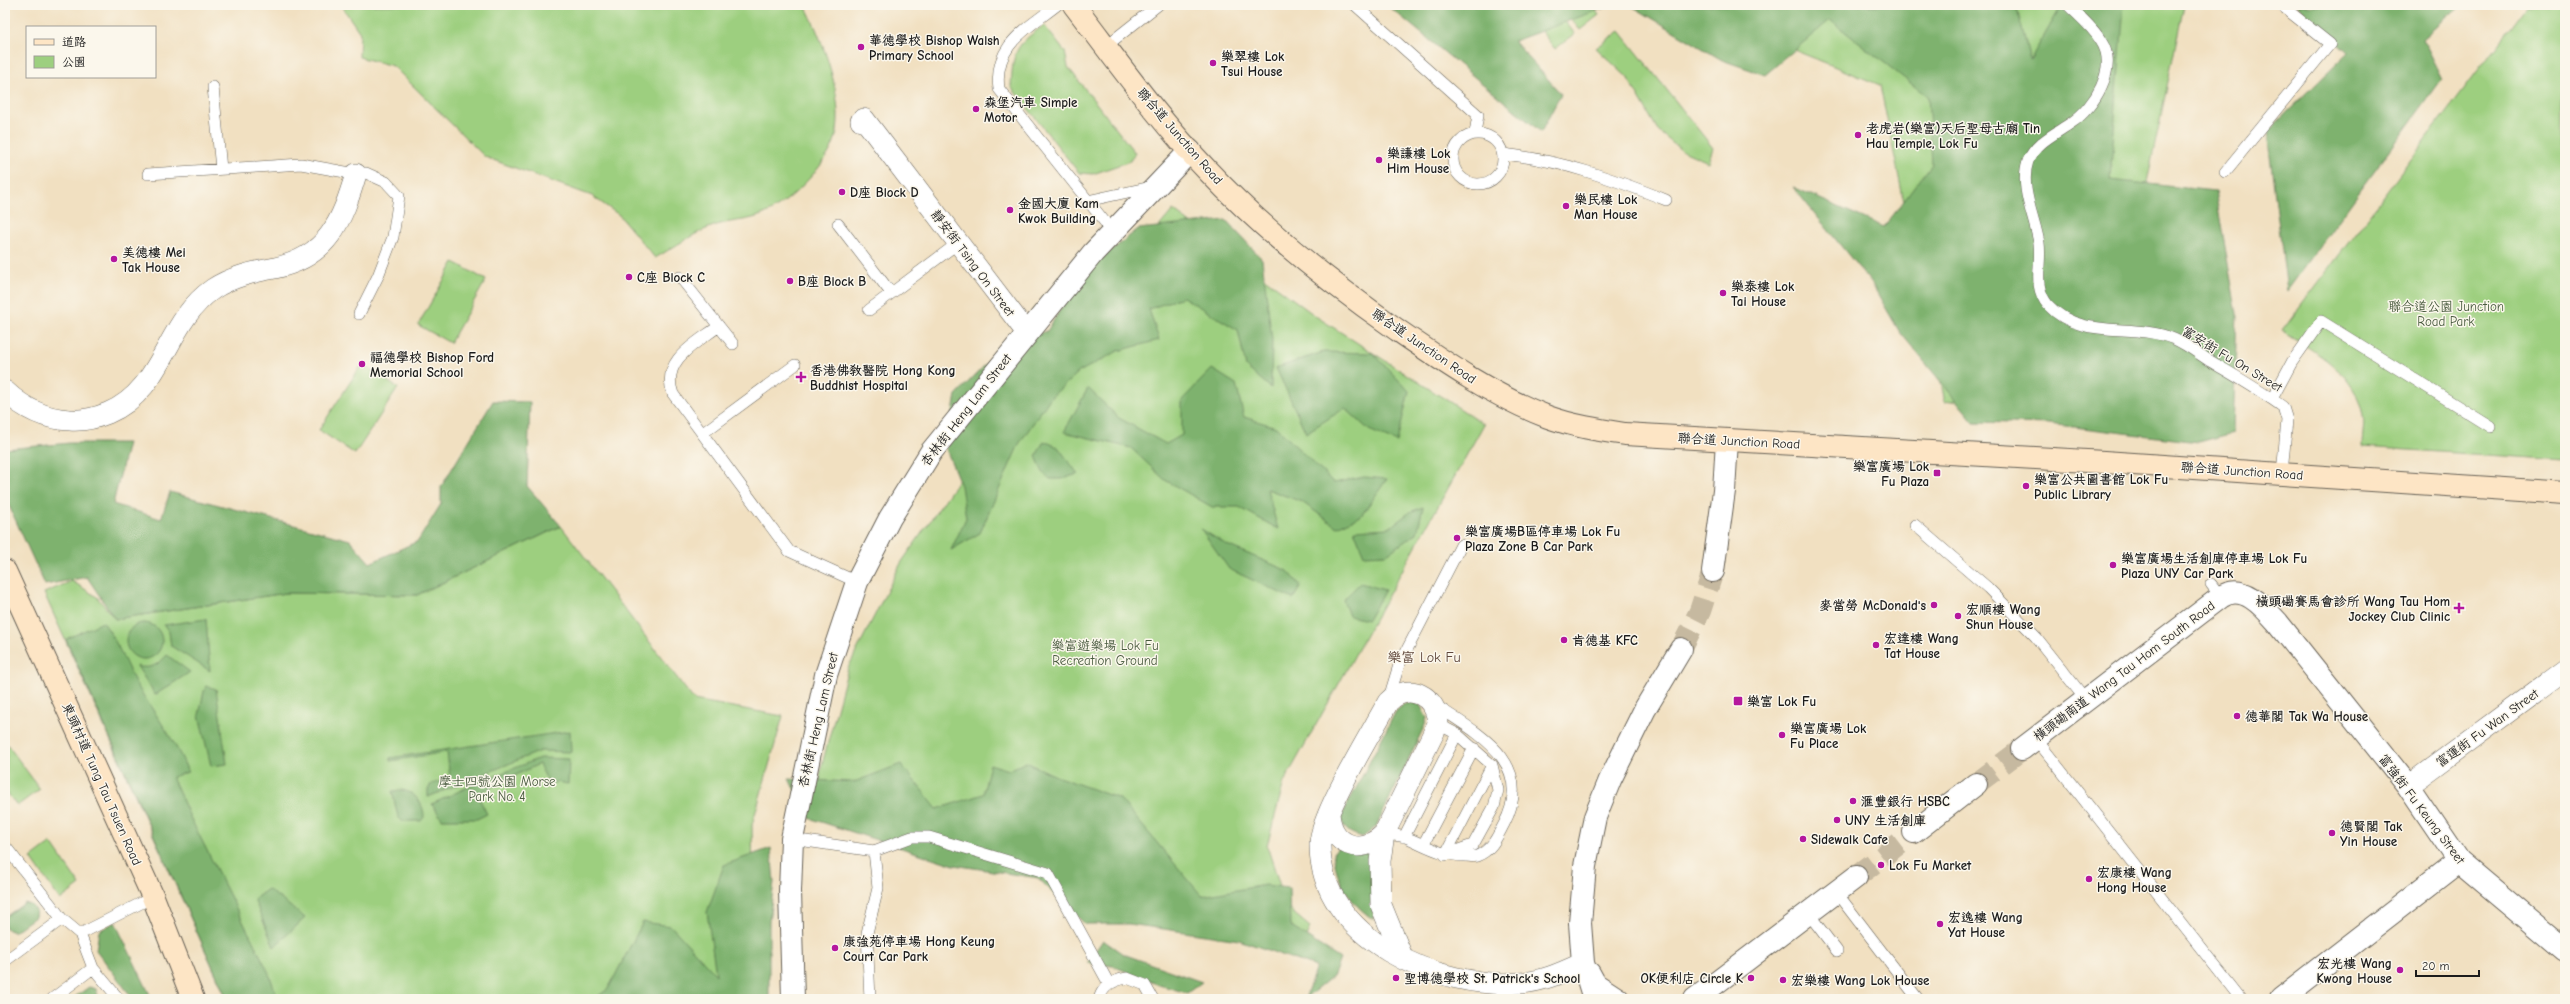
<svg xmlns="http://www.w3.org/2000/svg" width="2570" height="1004" font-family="'Comic Neue','LXGW WenKai TC',sans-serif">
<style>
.green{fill:#9dcf7f;stroke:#5c764e}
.forest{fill:#7eb26e;stroke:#4d6745}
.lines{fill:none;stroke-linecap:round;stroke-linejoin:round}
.tertiary-tunnel{stroke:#c6b9a0;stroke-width:22;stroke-dasharray:22 11;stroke-linecap:butt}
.service-casing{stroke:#676156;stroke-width:12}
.minor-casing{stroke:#676156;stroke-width:22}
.tertiary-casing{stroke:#676156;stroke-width:24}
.secondary-casing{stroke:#676156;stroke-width:24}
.service{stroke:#fff;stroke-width:11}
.minor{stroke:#fff;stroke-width:21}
.tertiary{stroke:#fff;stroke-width:22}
.secondary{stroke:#fde5c5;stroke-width:22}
.poi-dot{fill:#b5179e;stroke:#fbf7ec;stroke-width:1.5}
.labels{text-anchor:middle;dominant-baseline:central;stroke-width:3;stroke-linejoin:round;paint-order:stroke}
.poi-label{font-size:13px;font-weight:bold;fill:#1c1c1c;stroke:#fbf7ec;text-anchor:start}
.street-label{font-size:13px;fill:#1c1c1c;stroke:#fbf7ec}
.park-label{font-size:13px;fill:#495b3f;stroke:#fbf7ec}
.neighbourhood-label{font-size:14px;fill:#5f473c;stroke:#fbf7ec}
</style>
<rect width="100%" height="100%" fill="#fbf7ec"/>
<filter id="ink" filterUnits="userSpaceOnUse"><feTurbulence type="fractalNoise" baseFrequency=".025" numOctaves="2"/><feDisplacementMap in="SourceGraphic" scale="8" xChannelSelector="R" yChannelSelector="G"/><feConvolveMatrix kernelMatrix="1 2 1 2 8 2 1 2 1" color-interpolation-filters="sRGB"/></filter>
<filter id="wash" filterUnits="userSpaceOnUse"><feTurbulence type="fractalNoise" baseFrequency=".012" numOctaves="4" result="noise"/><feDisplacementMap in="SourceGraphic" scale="16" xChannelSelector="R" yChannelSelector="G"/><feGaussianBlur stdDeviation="0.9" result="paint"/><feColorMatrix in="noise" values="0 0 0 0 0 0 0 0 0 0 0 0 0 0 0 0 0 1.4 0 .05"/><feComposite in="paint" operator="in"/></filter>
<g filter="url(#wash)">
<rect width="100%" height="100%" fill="#f1e0c1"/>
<path class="green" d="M 341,5 L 805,5 C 822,39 845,97 836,136 C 831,154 819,168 807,181 C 795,194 780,207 764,214 C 747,222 728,220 711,227 C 692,234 673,248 655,258 L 619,215 L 592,196 L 485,157 L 393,66 L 359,57 L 360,33 Z
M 1552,5 L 1575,34 L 1555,49 L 1524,9 Z
M 1560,5 L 1591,5 L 1599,15 L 1580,30 Z
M 1683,5 L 2184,5 L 2108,369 L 1945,402 L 1880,85 Z
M 2527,5 L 2565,5 L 2565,460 L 2362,447 C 2362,437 2365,425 2363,416 C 2356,372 2316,353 2282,331 Z
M 1044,25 L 1065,52 L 1068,67 L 1135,153 L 1130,161 L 1093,174 L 1079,173 L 1011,87 C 1013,50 1015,46 1044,25 Z
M 1620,31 L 1713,148 L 1708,162 L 1681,150 L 1659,132 L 1627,77 L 1596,48 Z
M 1173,210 L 1317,317 L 1484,424 L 1284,782 L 1267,846 L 1284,898 L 1291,911 L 1310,927 L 1303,945 L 816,818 L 821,768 L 848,668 L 901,563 L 1022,389 Z
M 454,262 L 486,280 L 450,343 L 418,325 Z
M 362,364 L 398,388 L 355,454 L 319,430 Z
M 561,526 L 694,700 L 783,716 L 752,825 L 755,999 L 227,999 L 44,593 L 72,581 L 97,597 L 115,619 L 286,593 L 417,595 Z
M 7,744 L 40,789 L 17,806 L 5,790 Z
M 51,843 L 80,885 L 60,900 L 31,858 Z"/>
<path class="forest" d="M 1387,5 L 1612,5 L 1514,41 L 1561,94 L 1541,132 Z
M 1630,5 L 2016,5 L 2030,60 L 2062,5 L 2124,5 L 2110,180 L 2215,191 L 2237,314 L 2233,433 L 2199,442 L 2049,424 L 1974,422 L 1899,331 L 1872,284 L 1793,187 L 1884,227 L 1932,164 L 1928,97 L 1830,20 L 1765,75 L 1722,60 Z
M 2297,5 L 2461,5 L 2422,39 L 2442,79 L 2287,291 L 2267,132 L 2349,52 Z
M 1226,220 L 1262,259 L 1272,340 L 1271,388 L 1246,367 L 1238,330 L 1183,297 L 1149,309 L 1159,340 L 1118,351 L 1079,372 L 1051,397 L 1019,444 L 980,533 L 951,550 L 966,518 L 961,486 L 946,449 L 956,395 L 1006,343 L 1047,331 L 1082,274 L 1138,229 Z
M 1323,352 L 1373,353 L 1409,391 L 1397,442 L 1369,430 L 1345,408 L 1306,433 L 1276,368 Z
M 1212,369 L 1236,384 L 1244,417 L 1276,427 L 1334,483 L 1364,477 L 1387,479 L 1361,516 L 1337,527 L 1302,502 L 1267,489 L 1278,529 L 1239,507 L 1212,507 L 1165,480 L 1131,448 L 1064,432 L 1088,388 L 1119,418 L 1166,444 L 1182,435 L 1182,400 Z
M 493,401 L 530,402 L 527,486 L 561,526 L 417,595 L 286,593 L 115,619 L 87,577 L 45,585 L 5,497 L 5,449 L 70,443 L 128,443 L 113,504 L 161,519 L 170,492 L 350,540 L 370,563 L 418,541 L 441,504 L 441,487 Z
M 1044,441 L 1058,447 L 1078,474 L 1062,479 L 1050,479 L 1043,473 L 1036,456 Z
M 1423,507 L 1417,533 L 1387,554 L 1364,555 L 1354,530 L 1389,528 L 1410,512 Z
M 1201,529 L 1227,545 L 1288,571 L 1301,586 L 1293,599 L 1229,569 Z
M 1360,583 L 1385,590 L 1368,620 L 1349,616 L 1343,600 Z
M 206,619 L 210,671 L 171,646 L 169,632 L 164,625 Z
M 103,622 C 120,645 125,665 138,687 C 156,716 176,741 188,772 L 172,777 L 190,817 L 268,971 L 278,999 L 227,999 L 66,639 Z
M126 641a18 18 0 1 1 36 0a18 18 0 1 1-36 0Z
M 167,655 L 190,672 L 155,695 L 137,666 C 150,670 158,665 167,655 Z
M 207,686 L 216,689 L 227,764 L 211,766 L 199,715 L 204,691 Z
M 1411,702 L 1420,705 L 1427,718 L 1425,725 L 1376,827 L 1363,837 C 1351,834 1341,830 1342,815 L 1396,711 L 1404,704 Z
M 570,731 L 571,752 L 540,751 L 428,797 L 428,790 L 431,784 L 450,779 L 447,752 L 390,761 L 390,758 Z
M 540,758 L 569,759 L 568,784 L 557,782 L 549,784 L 539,764 L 477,794 L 487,814 L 477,819 L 442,819 L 432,804 L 470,786 Z
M 1026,762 L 1056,776 L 1120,799 L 1202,896 L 1265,885 L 1289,888 L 1290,926 L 1340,959 L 1334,975 L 1305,999 L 1316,967 L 1239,940 L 1129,924 L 1085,924 L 1038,878 L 954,865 L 809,818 L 789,779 L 854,782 L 901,764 L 937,809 L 983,794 L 990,764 L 1009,770 Z
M 402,790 C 415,792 424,804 424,817 L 421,821 L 402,821 L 398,817 L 392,791 Z
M 1339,846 L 1376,852 L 1372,888 L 1374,920 C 1349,902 1337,883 1333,853 Z
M 771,848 L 774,882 L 769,922 L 769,999 L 594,999 L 608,989 L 643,922 L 671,926 L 716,975 L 707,912 L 724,865 Z
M 268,889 L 305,918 L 274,947 L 254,899 Z
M 25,903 L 31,905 L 36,910 L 35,917 L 14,932 L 8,930 L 5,927 L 5,917 Z
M 115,922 L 152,999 L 133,999 L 96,950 L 99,931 Z
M 1103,940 L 1123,954 L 1202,982 L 1187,993 L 1159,985 L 1113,966 L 1087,963 Z
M 89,987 L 96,989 L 99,999 L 72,999 Z"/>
</g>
<g filter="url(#ink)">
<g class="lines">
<path class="tertiary-tunnel" d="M 1681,649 L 1700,611 L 1713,571
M 1976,784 L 2022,749
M 1856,877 L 1914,832"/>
<g class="service-casing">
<path id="service" d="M 1057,5 C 1027,29 993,45 999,89 L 1112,231
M 1355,5 L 1478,115 L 1475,133
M 2068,5 C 2079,16 2093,27 2101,41 C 2119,68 2094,108 2071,123 C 2055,134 2036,142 2028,161 C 2019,187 2035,218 2039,243 C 2042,265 2032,286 2048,305 C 2081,341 2134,322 2174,339 C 2186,344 2199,354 2210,361 C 2235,376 2260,390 2283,407 L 2287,420 L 2282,473
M 1106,46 L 1158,5
M 213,87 L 221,169
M1453 159a25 25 0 1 1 50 0a25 25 0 1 1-50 0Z
M 1503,154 C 1560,160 1614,179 1666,200
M 2225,172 L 2330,44 L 2281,5
M 148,174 L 301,164 L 356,174 L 366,173 L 386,182 L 399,196 L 393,237 L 378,276 L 359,314
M 1087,201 L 1151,187
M 838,224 L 891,293
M 680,277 L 733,344
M 869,310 L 958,243
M 719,326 C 697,343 660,360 673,394 L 789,551 L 857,582
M 2272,399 L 2292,362 L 2321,321 L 2491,427
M 703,433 L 795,365
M 1915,525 L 1988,588 L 2036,637 L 2086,700
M 2211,584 L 2221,597
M 1388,701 L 1399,665 L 1461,545
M 1438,724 L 1457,734 L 1492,765 L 1498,790 L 1494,807 L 1473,845 L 1450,853
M 2036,739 L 2241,999
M 1384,834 C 1390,835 1398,835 1405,837 C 1428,846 1438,855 1465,856 C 1469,856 1474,857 1477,856 C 1492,850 1497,837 1504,824 C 1536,763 1479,734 1435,705
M 1404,837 L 1457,734
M 792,839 L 874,851 L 912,837 L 929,837 L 1048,873 L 1109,984
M 1423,845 L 1474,748
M 5,846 L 62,919 L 80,934 L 153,897
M 1445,855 L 1492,765
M 1836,892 L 1918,999
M 1808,913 L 1837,951
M 80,934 L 93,968 L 119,999
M 5,961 L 62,919
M 52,999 L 93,968
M 870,999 L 867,933 L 878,888 L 874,851
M 1099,999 C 1103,985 1114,980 1127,978 L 1145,985 L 1153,999"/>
</g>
<g class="minor-casing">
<path id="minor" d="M 861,121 L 864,119 L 1027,333
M 5,391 C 23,408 44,419 70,420 C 83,421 96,418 108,413 C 164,390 165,322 213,289 C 231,277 253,272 275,268 C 328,257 342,221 356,174
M 2408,786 L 2565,670
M 1329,813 C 1331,845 1360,857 1384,834
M 1403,959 L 1381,905 L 1380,861 L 1384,834 L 1438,724 C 1437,696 1409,681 1388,702 C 1372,732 1321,814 1320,843 C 1318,939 1440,990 1520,983 C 1542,982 1563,972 1583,963"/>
</g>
<g class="tertiary-casing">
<path id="tertiary" d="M 1713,571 L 1724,491 L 1727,440
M 2022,749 L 2221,597 C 2243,582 2264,607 2278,623 L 2408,786 L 2459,861 L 2565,950
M 1914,832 L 1976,784
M 1589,973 L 1595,984 L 1618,999
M 793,999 L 790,891 L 792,839 L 826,675 L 857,582 L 890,518 L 931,452 L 1093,253 L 1190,151
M 1594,999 L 1583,963 L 1580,923 L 1585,866 L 1595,817 L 1610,780 L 1645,709 L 1681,649
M 1695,999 L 1856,877
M 2281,999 L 2459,861"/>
</g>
<g class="secondary-casing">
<path id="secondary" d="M 1074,5 C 1117,61 1158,119 1207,170 C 1263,230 1329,282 1396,329 C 1444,362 1493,396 1548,417 C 1573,426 1599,430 1625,434 L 2104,462 L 2565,493
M 5,571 L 153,897 L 193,999"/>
</g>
<use href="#service" class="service"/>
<use href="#minor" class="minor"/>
<use href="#tertiary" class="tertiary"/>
<use href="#secondary" class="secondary"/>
</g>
</g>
<g class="poi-dot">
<circle cx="861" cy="47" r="4"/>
<circle cx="1213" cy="63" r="4"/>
<circle cx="976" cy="109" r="4"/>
<circle cx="1858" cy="135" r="4"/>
<circle cx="1379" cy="160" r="4"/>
<circle cx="842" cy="192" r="4"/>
<circle cx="1566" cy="206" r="4"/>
<circle cx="1010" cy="210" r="4"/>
<circle cx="114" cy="259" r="4"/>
<circle cx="629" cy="277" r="4"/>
<circle cx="790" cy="281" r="4"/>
<circle cx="1723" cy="293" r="4"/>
<circle cx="362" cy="364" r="4"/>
<path d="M799 371h4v4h4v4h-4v4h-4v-4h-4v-4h4z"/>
<rect x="1933" y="469" width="8" height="8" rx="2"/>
<circle cx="2026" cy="486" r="4"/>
<circle cx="1457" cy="538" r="4"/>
<circle cx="2113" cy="565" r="4"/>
<circle cx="1934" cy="605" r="4"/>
<path d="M2457 602h4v4h4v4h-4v4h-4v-4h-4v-4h4z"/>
<circle cx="1958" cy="616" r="4"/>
<circle cx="1564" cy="640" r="4"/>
<circle cx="1876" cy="645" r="4"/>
<rect x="1733" y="696" width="10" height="10" rx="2"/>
<circle cx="2237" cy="716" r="4"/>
<circle cx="1782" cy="735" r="4"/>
<circle cx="1853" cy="801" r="4"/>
<circle cx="1837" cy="820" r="4"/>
<circle cx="2332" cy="833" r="4"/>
<circle cx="1803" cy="839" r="4"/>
<circle cx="1881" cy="865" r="4"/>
<circle cx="2089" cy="879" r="4"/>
<circle cx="1940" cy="924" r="4"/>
<circle cx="835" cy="948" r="4"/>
<circle cx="2400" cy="970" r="4"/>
<circle cx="1396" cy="978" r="4"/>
<circle cx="1751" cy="978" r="4"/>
<circle cx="1783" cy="980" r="4"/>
</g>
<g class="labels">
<g class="poi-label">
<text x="869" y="40">華德學校 Bishop Walsh<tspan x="869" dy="15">Primary School</tspan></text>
<text x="1221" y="56">樂翠樓 Lok<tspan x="1221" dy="15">Tsui House</tspan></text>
<text x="984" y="102">森堡汽車 Simple<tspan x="984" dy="15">Motor</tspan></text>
<text x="1866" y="128">老虎岩(樂富)天后聖母古廟 Tin<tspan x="1866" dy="15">Hau Temple, Lok Fu</tspan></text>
<text x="1387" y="153">樂謙樓 Lok<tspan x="1387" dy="15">Him House</tspan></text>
<text x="850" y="192">D座 Block D</text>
<text x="1574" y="199">樂民樓 Lok<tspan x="1574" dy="15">Man House</tspan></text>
<text x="1018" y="203">金國大廈 Kam<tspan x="1018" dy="15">Kwok Building</tspan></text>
<text x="122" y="252">美德樓 Mei<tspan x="122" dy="15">Tak House</tspan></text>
<text x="637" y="277">C座 Block C</text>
<text x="798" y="281">B座 Block B</text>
<text x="1731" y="286">樂泰樓 Lok<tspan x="1731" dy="15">Tai House</tspan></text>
<text x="370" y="357">福德學校 Bishop Ford<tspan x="370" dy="15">Memorial School</tspan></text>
<text x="810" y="370">香港佛教醫院 Hong Kong<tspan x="810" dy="15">Buddhist Hospital</tspan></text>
<text x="1929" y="466" text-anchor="end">樂富廣場 Lok<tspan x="1929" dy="15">Fu Plaza</tspan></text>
<text x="2034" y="479">樂富公共圖書館 Lok Fu<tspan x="2034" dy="15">Public Library</tspan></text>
<text x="1465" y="531">樂富廣場B區停車場 Lok Fu<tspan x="1465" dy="15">Plaza Zone B Car Park</tspan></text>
<text x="2121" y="558">樂富廣場生活創庫停車場 Lok Fu<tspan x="2121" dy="15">Plaza UNY Car Park</tspan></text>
<text x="2450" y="601" text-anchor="end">橫頭磡賽馬會診所 Wang Tau Hom<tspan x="2450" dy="15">Jockey Club Clinic</tspan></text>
<text x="1926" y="605" text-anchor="end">麥當勞 McDonald's</text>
<text x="1966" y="609">宏順樓 Wang<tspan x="1966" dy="15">Shun House</tspan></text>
<text x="1884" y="638">宏達樓 Wang<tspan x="1884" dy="15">Tat House</tspan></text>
<text x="1572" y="640">肯德基 KFC</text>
<text x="1747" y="701">樂富 Lok Fu</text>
<text x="2245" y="716">德華閣 Tak Wa House</text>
<text x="1790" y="728">樂富廣場 Lok<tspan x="1790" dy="15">Fu Place</tspan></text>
<text x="1861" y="801">滙豐銀行 HSBC</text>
<text x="1845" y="820">UNY 生活創庫</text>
<text x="2340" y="826">德賢閣 Tak<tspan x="2340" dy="15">Yin House</tspan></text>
<text x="1811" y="839">Sidewalk Cafe</text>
<text x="1889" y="865">Lok Fu Market</text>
<text x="2097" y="872">宏康樓 Wang<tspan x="2097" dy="15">Hong House</tspan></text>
<text x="1948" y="917">宏逸樓 Wang<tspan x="1948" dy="15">Yat House</tspan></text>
<text x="843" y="941">康強苑停車場 Hong Keung<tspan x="843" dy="15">Court Car Park</tspan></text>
<text x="2392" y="963" text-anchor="end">宏光樓 Wang<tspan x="2392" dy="15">Kwong House</tspan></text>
<text x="1404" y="978">聖博德學校 St. Patrick's School</text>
<text x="1743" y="978" text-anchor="end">OK便利店 Circle K</text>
<text x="1791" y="980">宏樂樓 Wang Lok House</text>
</g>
<g class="street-label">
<text transform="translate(1180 136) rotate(49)">聯合道 Junction Road</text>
<text transform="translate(973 263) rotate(53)">靜安街 Tsing On Street</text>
<text transform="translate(1424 346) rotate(34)">聯合道 Junction Road</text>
<text transform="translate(2232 359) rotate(31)">富安街 Fu On Street</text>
<text transform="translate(966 410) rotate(-52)">杏林街 Heng Lam Street</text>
<text transform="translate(1739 441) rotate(3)">聯合道 Junction Road</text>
<text transform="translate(2242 471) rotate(4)">聯合道 Junction Road</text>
<text transform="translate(2124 671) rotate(-37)">橫頭磡南道 Wang Tau Hom South Road</text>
<text transform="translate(818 720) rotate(-77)">杏林街 Heng Lam Street</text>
<text transform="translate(2487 728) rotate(-36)">富運街 Fu Wan Street</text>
<text transform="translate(102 784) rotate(66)">東頭村道 Tung Tau Tsuen Road</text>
<text transform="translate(2422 809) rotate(53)">富強街 Fu Keung Street</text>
</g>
<g class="park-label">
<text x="2446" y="306">聯合道公園 Junction<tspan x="2446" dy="15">Road Park</tspan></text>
<text x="1105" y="645">樂富遊樂場 Lok Fu<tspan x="1105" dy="15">Recreation Ground</tspan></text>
<text x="497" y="781">摩士四號公園 Morse<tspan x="497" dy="15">Park No. 4</tspan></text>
</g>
<g class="neighbourhood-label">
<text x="1424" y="657">樂富 Lok Fu</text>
</g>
</g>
<rect width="2570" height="1004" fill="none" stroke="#fbf7ec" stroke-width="20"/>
<rect x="26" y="26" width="130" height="52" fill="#fbf7ec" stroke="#a29f99"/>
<rect x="34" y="39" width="20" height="6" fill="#fde5c5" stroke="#a29f99"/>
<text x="62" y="46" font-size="12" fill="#1c1c1c">道路</text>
<rect x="34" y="56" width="20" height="12" fill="#9dcf7f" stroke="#a29f99"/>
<text x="62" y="66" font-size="12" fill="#1c1c1c">公園</text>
<path d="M2416 970v6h63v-6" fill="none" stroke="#1c1c1c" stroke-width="2"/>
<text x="2422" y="970" font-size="12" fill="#1c1c1c" stroke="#fbf7ec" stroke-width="3" paint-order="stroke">20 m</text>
</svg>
